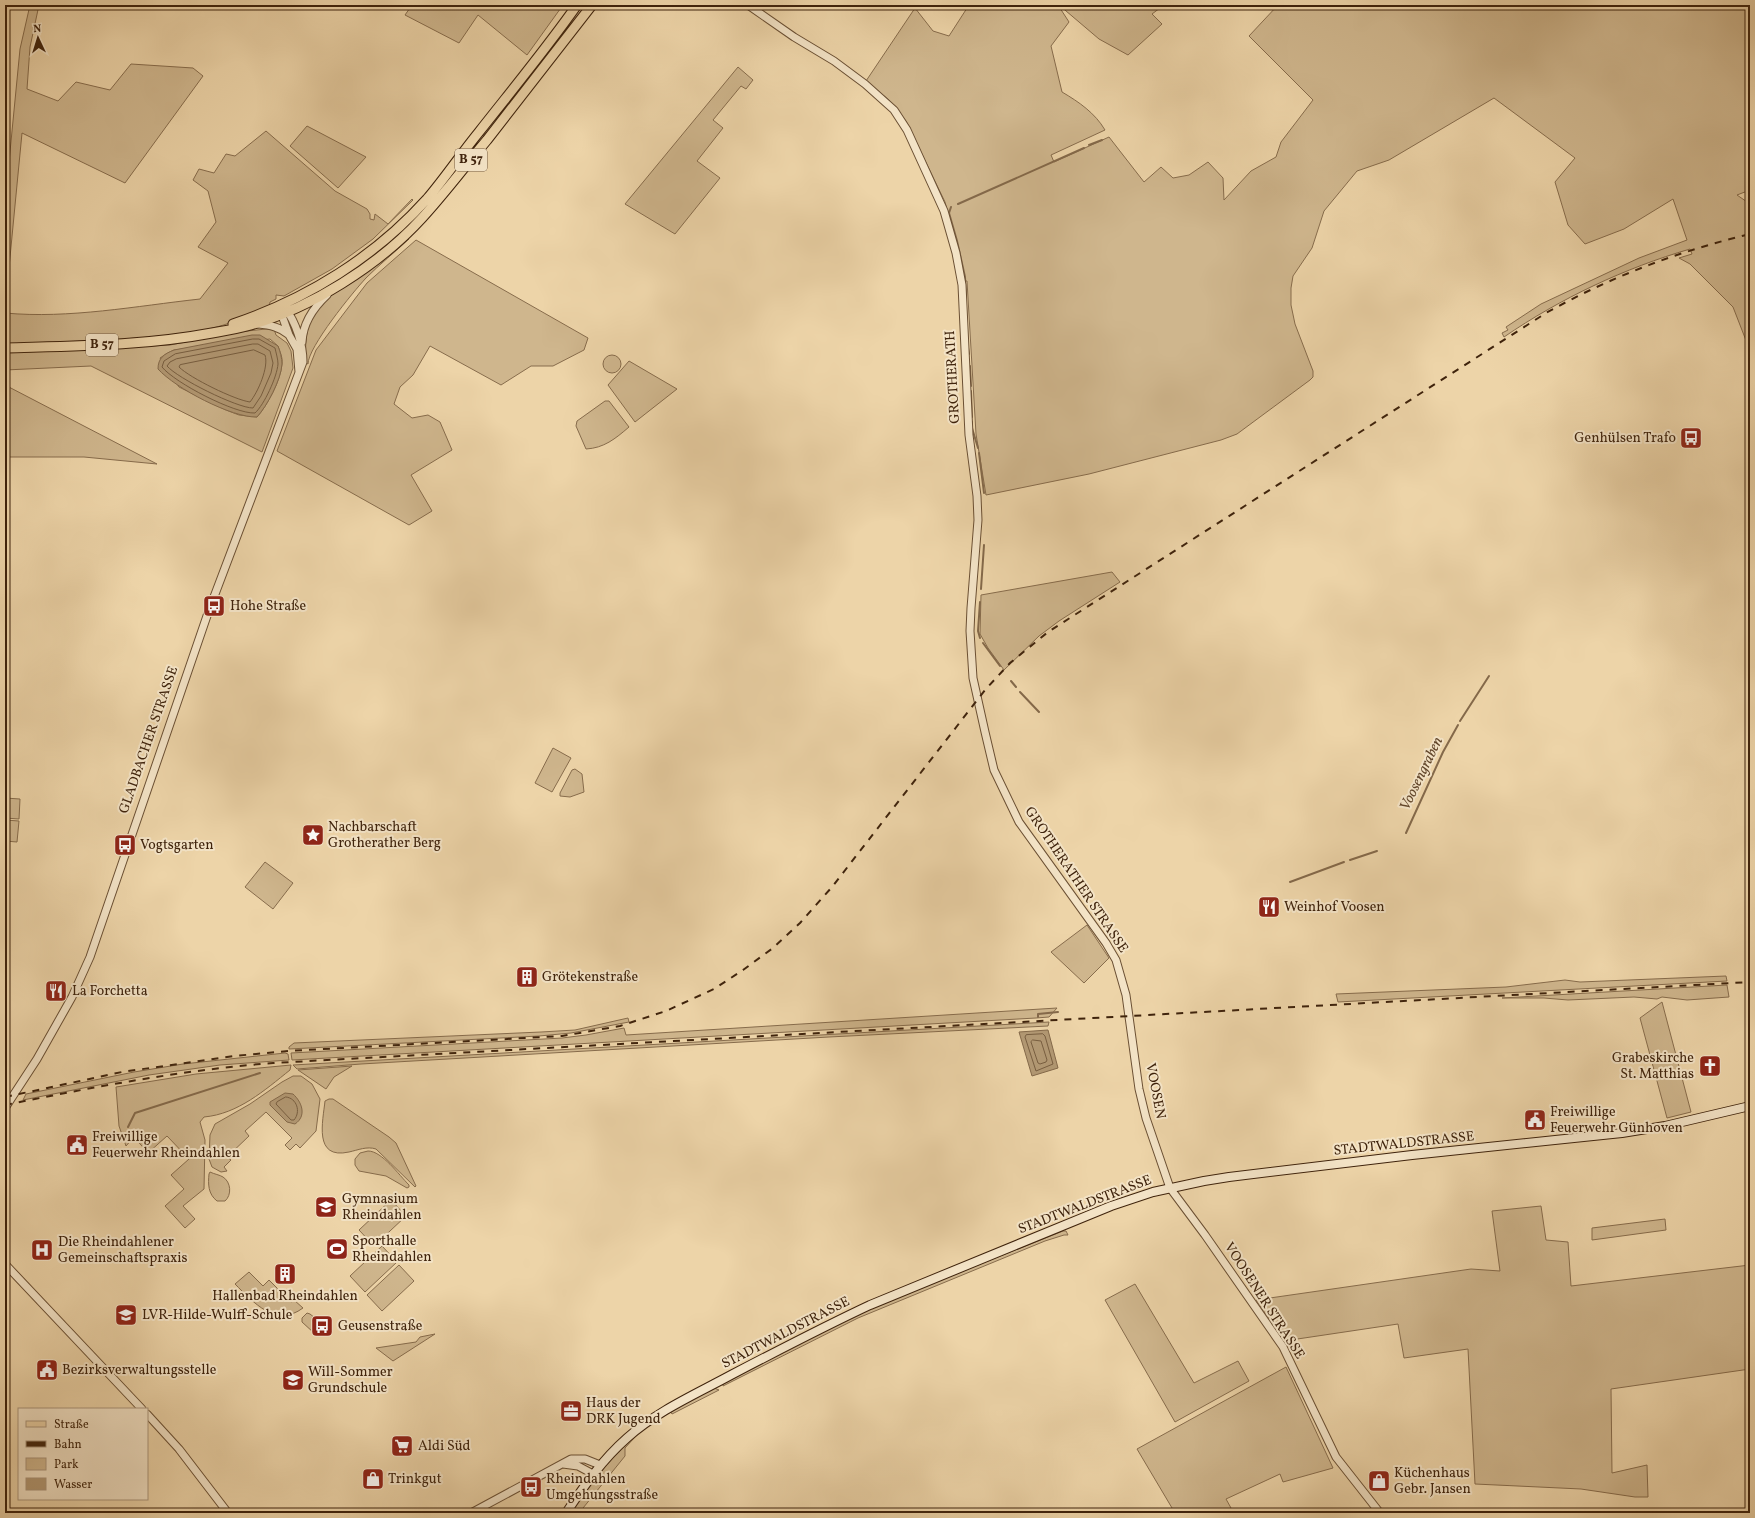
<svg xmlns="http://www.w3.org/2000/svg" width="1755" height="1518" font-family="Vollkorn,serif">
<style>
.green{fill:#cfb68d;stroke:#876c4c;fill-rule:evenodd}
.water{fill:#b29873;stroke:#84694a}
.lines{fill:none;stroke-linecap:round;stroke-linejoin:round}
.shore{stroke:#785e40;stroke-width:1}
.stream{stroke:#84694a;stroke-width:2}
.tertiary-casing{stroke:#6a4f33;stroke-width:9}
.secondary-casing{stroke:#3f230c;stroke-width:10}
.primary-casing{stroke:#3f230c;stroke-width:11}
.tertiary{stroke:#f3e3c6;stroke-width:7}
.secondary{stroke:#f3e3c6;stroke-width:8}
.primary{stroke:#edd4a8;stroke-width:9}
.rail{stroke:#3f230c;stroke-width:2;stroke-dasharray:7 7;stroke-linecap:butt}
.labels{text-anchor:middle;dominant-baseline:central;stroke-width:4;stroke-linejoin:round;paint-order:stroke}
.shield{fill:#f3e3c6;stroke:#755d44;stroke-width:1}
.shield-label{font-size:13px;font-weight:bold;fill:#3f230c}
.street-label{font-size:14px;fill:#3f230c;stroke:#f3e3c6}
.poi-label{font-size:14px;fill:#3f230c;stroke:#f3e3c6;text-anchor:start}
.water-label{font-size:15px;font-style:italic;fill:#62462b;stroke:#f3e3c6}
</style>
<rect width="100%" height="100%" fill="#edd4a8"/>
<filter id="stains"><feTurbulence type="fractalNoise" baseFrequency=".005" numOctaves="4"/><feColorMatrix values="0 0 0 0 .2 0 0 0 0 .09 0 0 0 0 .02 0 0 0 .5 -.17"/></filter>
<radialGradient id="worn" r=".72"><stop offset=".6" stop-color="#630" stop-opacity="0"/><stop offset="1" stop-color="#630" stop-opacity=".3"/></radialGradient>
<path class="green" d="M 30,5 L 39,5 L 30,47 L 27,89 L 58,101 L 76,82 L 110,90 L 131,64 L 193,68 L 203,76 L 125,183 L 22,133 L 5,309 L 5,203 L 20,49 Z
M 412,5 L 563,5 L 527,55 L 478,15 L 459,43 L 405,15 Z
M 969,5 L 1058,5 L 1069,22 L 1051,46 L 1062,92 C 1079,102 1095,113 1105,130 L 1051,155 L 1054,162 L 1109,137 L 1144,182 L 1161,167 L 1173,178 L 1189,175 L 1208,162 L 1223,178 L 1224,200 L 1251,171 L 1276,157 L 1281,142 L 1313,100 L 1249,36 L 1278,5 L 1750,5 L 1750,190 L 1737,195 L 1750,204 L 1750,341 L 1747,343 L 1733,307 L 1690,264 L 1679,258 L 1692,254 L 1690,249 C 1625,268 1561,298 1504,337 L 1502,333 L 1508,330 L 1506,327 L 1541,304 L 1639,258 L 1687,240 L 1673,199 L 1624,229 L 1585,244 L 1568,225 L 1555,182 L 1575,158 L 1494,98 L 1389,160 L 1357,171 L 1324,211 L 1312,248 L 1293,276 L 1291,288 L 1291,305 L 1295,324 L 1313,371 L 1313,377 L 1310,380 L 1237,434 L 1221,440 L 1089,474 L 986,495 L 976,434 L 967,281 L 964,281 L 956,242 L 945,202 L 906,121 L 889,100 L 866,81 L 915,8 L 933,31 L 949,36 Z
M 1059,5 L 1164,5 L 1152,14 L 1162,24 L 1128,55 L 1099,39 Z
M 738,67 L 753,80 L 746,89 L 741,86 L 713,120 L 723,128 L 697,161 L 720,178 L 675,234 L 625,204 Z
M 307,126 L 366,157 L 338,188 L 290,146 Z
M 266,131 L 335,191 L 367,209 L 370,214 L 370,219 L 374,220 L 375,214 L 388,224 L 412,199 L 413,200 L 373,239 L 332,269 L 284,296 L 276,295 L 276,299 L 270,302 L 269,307 C 245,318 220,328 194,332 C 132,341 68,341 5,344 L 5,313 C 69,319 136,306 200,299 L 228,263 L 198,247 L 216,222 L 208,191 L 193,180 L 199,169 L 214,173 L 226,154 L 235,156 Z
M 407,238 L 409,239 C 395,252 380,264 366,278 C 353,292 308,347 308,364 L 306,363 C 305,345 305,326 316,310 C 325,296 344,288 357,279 C 375,266 392,252 407,238 Z
M 416,240 L 588,338 L 584,350 L 553,366 L 531,366 L 501,385 L 430,346 L 413,375 L 400,387 L 394,404 L 412,418 L 428,415 L 440,422 L 452,450 L 411,475 L 432,511 L 409,525 L 277,451 L 316,350 L 367,283 Z
M 266,329 L 274,329 L 276,335 L 287,343 L 291,351 L 293,368 L 262,452 L 91,366 L 5,370 L 5,353 L 170,345 L 238,332 ZM 270,339 L 278,346 C 280,352 283,358 282,364 C 281,380 267,406 257,417 L 239,415 L 226,410 L 179,387 L 160,358 L 166,354 L 174,350 Z
M603 364a9 9 0 1 1 18 0a9 9 0 1 1-18 0Z
M 629,361 L 677,389 L 635,422 L 608,385 Z
M 5,385 L 157,464 L 84,457 L 5,457 Z
M 605,401 L 609,401 L 629,427 C 615,439 604,448 586,449 L 576,426 L 577,421 Z
M 1112,572 L 1120,582 L 1059,621 L 1039,636 L 1004,670 L 988,648 L 980,634 L 981,595 Z
M 553,748 L 571,758 L 552,792 L 535,783 Z
M 575,769 L 582,774 L 584,792 L 570,797 L 560,796 L 560,793 L 572,770 Z
M 5,798 L 20,799 L 19,819 L 5,818 Z
M 5,820 L 19,821 L 17,842 L 5,841 Z
M 265,862 L 293,883 L 273,909 L 245,887 Z
M 1087,925 L 1109,958 L 1084,983 L 1051,952 Z
M 1726,976 L 1727,981 L 1338,1002 L 1336,994 L 1506,987 L 1565,980 L 1580,982 Z
M 1727,985 L 1729,997 L 1687,1000 L 1662,997 L 1657,999 L 1634,997 L 1568,1000 L 1544,998 L 1502,998 Z
M 1662,1002 L 1691,1112 L 1667,1118 L 1640,1018 Z
M 1057,1008 L 1049,1017 L 1036,1018 L 292,1060 L 291,1053 L 562,1038 L 586,1035 L 624,1028 L 626,1035 Z
M 628,1018 L 629,1022 L 571,1033 L 539,1036 L 289,1049 L 289,1047 L 294,1043 L 541,1032 L 575,1030 Z
M 1049,1022 L 1048,1026 L 829,1037 L 361,1064 L 297,1069 L 293,1065 Z
M 285,1053 L 288,1054 L 289,1060 L 220,1065 L 149,1075 L 23,1100 L 26,1094 L 134,1072 L 183,1064 Z
M 291,1065 L 290,1070 C 265,1090 238,1114 204,1117 L 200,1122 L 205,1140 L 204,1189 L 183,1206 L 195,1219 L 185,1228 L 165,1206 L 184,1189 L 171,1175 L 189,1159 L 167,1136 L 148,1153 L 134,1137 L 126,1146 L 119,1126 L 116,1087 L 196,1074 Z
M 352,1066 L 334,1077 L 326,1089 L 298,1070 Z
M 293,1076 L 301,1076 L 312,1084 L 320,1099 L 316,1131 L 300,1148 L 296,1144 L 290,1150 L 285,1145 L 292,1138 L 266,1112 L 245,1131 L 249,1136 L 227,1157 L 231,1160 L 224,1167 L 227,1171 L 221,1172 L 212,1167 L 209,1159 L 210,1135 L 215,1124 L 250,1104 L 282,1082 Z
M 329,1099 L 333,1099 L 389,1137 L 396,1143 L 416,1186 L 415,1187 L 376,1149 C 367,1146 358,1150 349,1152 C 313,1160 323,1121 325,1101 Z
M 368,1151 C 382,1151 399,1175 409,1185 L 409,1187 L 407,1188 L 386,1176 L 359,1171 L 355,1165 L 355,1159 L 360,1153 Z
M 210,1172 C 214,1174 220,1175 223,1177 C 231,1182 232,1195 225,1201 L 217,1201 C 208,1194 208,1184 209,1174 Z
M 391,1200 L 406,1216 L 374,1246 L 359,1230 Z
M 1541,1206 L 1546,1240 L 1568,1242 L 1571,1286 L 1750,1265 L 1750,1369 L 1611,1389 L 1612,1473 L 1647,1465 L 1648,1497 L 1635,1497 L 1581,1489 L 1475,1484 L 1468,1349 L 1404,1358 L 1398,1324 L 1284,1341 L 1256,1300 L 1471,1269 L 1500,1271 L 1492,1211 Z
M 1665,1219 L 1666,1230 L 1592,1240 L 1592,1228 Z
M 1063,1231 L 1066,1231 L 1068,1235 L 1064,1235 L 1045,1241 L 858,1318 L 723,1386 L 723,1383 L 829,1328 L 897,1297 Z
M 382,1246 L 397,1262 L 365,1292 L 350,1276 Z
M 399,1265 L 414,1281 L 382,1311 L 367,1295 Z
M 249,1272 L 263,1286 L 269,1280 L 291,1302 L 294,1300 L 303,1308 C 276,1328 254,1303 235,1284 Z
M 1135,1284 L 1194,1383 L 1238,1361 L 1249,1381 L 1175,1422 L 1105,1300 Z
M 307,1313 L 310,1314 L 315,1318 L 314,1333 L 302,1322 L 302,1318 Z
M 435,1334 L 393,1361 L 376,1348 L 416,1342 L 420,1337 Z
M 1286,1367 L 1333,1468 L 1283,1482 L 1280,1474 L 1226,1499 L 1231,1508 L 1220,1513 L 1175,1513 L 1137,1449 Z
M 714,1388 L 719,1390 L 672,1414 L 670,1411 Z
M 635,1437 L 625,1448 L 625,1456 L 579,1513 L 570,1513 C 588,1487 608,1454 635,1437 Z"/>
<path class="water" d="M 252,335 L 260,335 L 278,346 C 280,351 282,358 282,364 C 281,380 267,406 257,417 C 232,418 175,388 158,369 C 158,358 164,354 174,350 Z
M 1048,1030 L 1058,1068 L 1032,1076 L 1019,1032 Z
M 285,1093 L 293,1094 C 302,1102 307,1116 295,1124 L 287,1122 L 270,1105 L 270,1102 Z"/>
<g class="lines">
<path class="shore" d="M 253,339 L 259,339 L 275,348 C 276,353 278,359 278,364 C 277,377 264,405 255,413 C 235,414 175,383 162,367 L 164,361 L 175,354 Z
M 253,344 L 258,344 L 270,351 L 273,363 L 271,373 L 261,396 L 253,408 C 237,408 177,378 167,366 L 170,362 L 176,359 Z
M 254,350 L 265,355 C 269,367 258,392 250,402 C 235,400 190,378 179,367 L 180,365 Z
M 1043,1034 L 1045,1036 L 1053,1064 L 1036,1071 L 1025,1037 L 1026,1035 Z
M 1033,1040 L 1041,1041 L 1047,1060 L 1046,1062 L 1040,1064 L 1038,1063 L 1031,1042 Z
M 286,1097 C 297,1098 301,1112 294,1120 L 291,1120 L 276,1104 L 277,1102 Z"/>
<path class="stream" d="M 1089,145 L 1102,140
M 958,204 L 1084,148
M 951,207 L 949,213 L 957,241 L 965,277 L 966,301
M 968,348 L 969,354
M 970,366 L 971,386
M 971,391 L 972,417
M 972,422 L 972,428 L 978,448
M 979,453 L 984,493
M 981,589 L 984,545
M 980,602 L 978,631 L 980,638
M 983,643 L 1000,666
M 1011,681 L 1016,687
M 1020,692 L 1039,712
M 1460,721 L 1489,676
M 1406,833 L 1443,752 L 1458,725
M 1350,860 L 1377,851
M 1290,882 L 1344,862
M 1038,1017 L 1038,1014 L 1058,1012
M 128,1127 L 135,1113 L 260,1073"/>
<g class="tertiary-casing">
<path id="tertiary" d="M 748,5 L 794,37 L 834,61 L 865,84 L 894,110 L 907,130 L 944,211 L 956,253 L 962,285 L 969,435 L 977,496 L 978,520 L 971,608 L 970,631 L 973,678 L 985,732 L 994,770 L 1019,822 L 1106,943 L 1116,960 L 1126,995 L 1139,1089 L 1146,1118 L 1170,1188 L 1205,1235 L 1283,1347 L 1336,1457 L 1380,1513
M 280,310 L 289,335 L 297,349 L 299,372
M 258,324 C 270,325 280,327 289,335
M 302,342 C 303,323 313,308 327,295
M 5,1108 L 37,1059 L 72,997 L 90,957 L 209,610 L 303,362 C 303,345 296,322 285,308
M 5,1264 L 142,1409
M 147,1414 L 179,1449 L 228,1513
M 563,1464 L 578,1466 L 593,1474
M 471,1513 L 571,1459 L 585,1459 L 600,1465"/>
</g>
<g class="secondary-casing">
<path id="secondary" d="M 566,1513 C 584,1486 602,1460 627,1438 C 657,1411 696,1394 731,1375 C 777,1351 823,1327 870,1305 L 1111,1206 L 1153,1192 L 1204,1181 L 1229,1177 L 1412,1155 L 1622,1133 L 1665,1126 L 1750,1106"/>
</g>
<g class="primary-casing">
<path id="primary" d="M 233,324 C 307,299 375,257 427,199 C 445,178 461,154 479,132 C 512,90 546,49 577,5
M 5,348 C 74,346 143,346 212,333 C 223,331 236,329 247,326 C 310,309 378,266 422,218 C 445,193 465,166 487,140 C 522,95 557,50 592,5"/>
</g>
<use href="#tertiary" class="tertiary"/>
<use href="#secondary" class="secondary"/>
<use href="#primary" class="primary"/>
<path class="rail" d="M 5,1097 L 122,1072 L 234,1056 L 288,1051 L 562,1036 L 620,1026 L 666,1011 L 714,989 L 743,970 L 773,948 L 800,923 L 832,887 L 985,690 L 1010,663 L 1048,632 L 1546,313 C 1610,277 1679,251 1750,234
M 5,1105 C 94,1087 182,1070 273,1063 L 1750,982"/>
</g>
<defs>
<g id="bus-square" transform="scale(1.15)"><rect x="-9" y="-9" width="18" height="18" rx="4" fill="#8f2418" stroke="#f3e3c6"/><path d="M-5-6H5V4H4V6H2V4H-2V6H-4V4H-5ZM-3.5-4V0h7V-4ZM-3.5 1.2v1.5H-2V1.2ZM2 1.2v1.5H3.5V1.2Z" fill="#fff"/></g>
<g id="sight-square" transform="scale(1.15)"><rect x="-9" y="-9" width="18" height="18" rx="4" fill="#8f2418" stroke="#f3e3c6"/><path d="M0-6L1.8-2.2L6-1.7L2.9 1.2L3.7 5.4L0 3.3L-3.7 5.4L-2.9 1.2L-6-1.7L-1.8-2.2Z" fill="#fff"/></g>
<g id="restaurant-square" transform="scale(1.15)"><rect x="-9" y="-9" width="18" height="18" rx="4" fill="#8f2418" stroke="#f3e3c6"/><path d="M-5-6h1v4h1v-4h1v4h1v-4h1v5L-1.5 .5V6h-2V.5L-5-1ZM5-6V6H3V1.5H1.5Q1.5-4 5-6Z" fill="#fff"/></g>
<g id="building-square" transform="scale(1.15)"><rect x="-9" y="-9" width="18" height="18" rx="4" fill="#8f2418" stroke="#f3e3c6"/><path d="M-4-6H4V6H1V3H-1V6H-4ZM-2.5-4.3h1.7v1.8h-1.7ZM.8-4.3h1.7v1.8H.8ZM-2.5-1h1.7V.8h-1.7ZM.8-1h1.7V.8H.8Z" fill="#fff"/></g>
<g id="church-square" transform="scale(1.15)"><rect x="-9" y="-9" width="18" height="18" rx="4" fill="#8f2418" stroke="#f3e3c6"/><path d="M-1.2-6h2.4v3.5h3.3v2.4h-3.3V6h-2.4V-.1h-3.3v-2.4h3.3Z" fill="#fff"/></g>
<g id="civic-square" transform="scale(1.15)"><rect x="-9" y="-9" width="18" height="18" rx="4" fill="#8f2418" stroke="#f3e3c6"/><path d="M-.6-6.5H3V-4.5H.6V-3L4-1V1h2V6H-6V1h2V-1L-.6-3ZM-1.2 2.5V6h2.4V2.5Z" fill="#fff"/></g>
<g id="school-square" transform="scale(1.15)"><rect x="-9" y="-9" width="18" height="18" rx="4" fill="#8f2418" stroke="#f3e3c6"/><path d="M0-5L7-2L0 1L-7-2ZM-4 1L0 2.5L4 1V4Q0 6-4 4Z" fill="#fff"/></g>
<g id="stadium-square" transform="scale(1.15)"><rect x="-9" y="-9" width="18" height="18" rx="4" fill="#8f2418" stroke="#f3e3c6"/><path d="M0-5a6.5 5 0 1 0 0 10a6.5 5 0 1 0 0-10ZM-3.5-1.8h7v3.6h-7Z" fill="#fff"/></g>
<g id="hospital-square" transform="scale(1.15)"><rect x="-9" y="-9" width="18" height="18" rx="4" fill="#8f2418" stroke="#f3e3c6"/><path d="M-5-5h3v3.5h4V-5h3V5h-3V1.5h-4V5h-3Z" fill="#fff"/></g>
<g id="office-square" transform="scale(1.15)"><rect x="-9" y="-9" width="18" height="18" rx="4" fill="#8f2418" stroke="#f3e3c6"/><path d="M-6-3h4V-5.5h4V-3h4V5H-6ZM-1-4.5V-3h2v-1.5ZM-6 0V1H6V0Z" fill="#fff"/></g>
<g id="supermarket-square" transform="scale(1.15)"><rect x="-9" y="-9" width="18" height="18" rx="4" fill="#8f2418" stroke="#f3e3c6"/><path d="M-6-5.5h2.5l.6 2H6L4.5 2H-2.5L-4.4-4H-6ZM-1.5 3.2a1.3 1.3 0 1 0 .1 0ZM3 3.2a1.3 1.3 0 1 0 .1 0Z" fill="#fff"/></g>
<g id="shop-square" transform="scale(1.15)"><rect x="-9" y="-9" width="18" height="18" rx="4" fill="#8f2418" stroke="#f3e3c6"/><path d="M-5-2.5h2.3a2.7 3.5 0 0 1 5.4 0H5L5.5 6h-11ZM-1.5-2.5h3a1.5 2.3 0 0 0-3 0Z" fill="#fff"/></g>
</defs>
<g fill-rule="evenodd">
<use href="#bus-square" x="1691" y="438"/>
<use href="#bus-square" x="214" y="606"/>
<use href="#sight-square" x="313" y="835"/>
<use href="#bus-square" x="125" y="845"/>
<use href="#restaurant-square" x="1269" y="907"/>
<use href="#building-square" x="527" y="977"/>
<use href="#restaurant-square" x="56" y="991"/>
<use href="#church-square" x="1710" y="1066"/>
<use href="#civic-square" x="1535" y="1120"/>
<use href="#civic-square" x="77" y="1145"/>
<use href="#school-square" x="326" y="1207"/>
<use href="#stadium-square" x="337" y="1249"/>
<use href="#hospital-square" x="42" y="1250"/>
<use href="#building-square" x="285" y="1274"/>
<use href="#school-square" x="126" y="1315"/>
<use href="#bus-square" x="322" y="1326"/>
<use href="#civic-square" x="47" y="1370"/>
<use href="#school-square" x="293" y="1380"/>
<use href="#office-square" x="571" y="1411"/>
<use href="#supermarket-square" x="402" y="1446"/>
<use href="#shop-square" x="373" y="1479"/>
<use href="#shop-square" x="1379" y="1481"/>
<use href="#bus-square" x="531" y="1487"/>
</g>
<g class="labels">
<g class="shield">
<rect x="455" y="149" width="32" height="22" rx="3"/>
<rect x="86" y="334" width="32" height="22" rx="3"/>
</g>
<g class="shield-label">
<text x="471" y="160">B 57</text>
<text x="102" y="345">B 57</text>
</g>
<g class="street-label">
<text transform="translate(953 377) rotate(-93)">GROTHERATH</text>
<text transform="translate(149 740) rotate(-71)">GLADBACHER STRASSE</text>
<text transform="translate(1076 880) rotate(56)">GROTHERATHER STRASSE</text>
<text transform="translate(1155 1091) rotate(79)">VOOSEN</text>
<text transform="translate(1404 1144) rotate(-6)">STADTWALDSTRASSE</text>
<text transform="translate(1085 1205) rotate(-21)">STADTWALDSTRASSE</text>
<text transform="translate(1264 1301) rotate(57)">VOOSENER STRASSE</text>
<text transform="translate(786 1333) rotate(-27)">STADTWALDSTRASSE</text>
</g>
<g class="poi-label">
<text x="1676" y="438" text-anchor="end">Genhülsen Trafo</text>
<text x="230" y="606">Hohe Straße</text>
<text x="328" y="827">Nachbarschaft<tspan x="328" dy="16">Grotherather Berg</tspan></text>
<text x="140" y="845">Vogtsgarten</text>
<text x="1284" y="907">Weinhof Voosen</text>
<text x="542" y="977">Grötekenstraße</text>
<text x="72" y="991">La Forchetta</text>
<text x="1694" y="1058" text-anchor="end">Grabeskirche<tspan x="1694" dy="16">St. Matthias</tspan></text>
<text x="1550" y="1112">Freiwillige<tspan x="1550" dy="16">Feuerwehr Günhoven</tspan></text>
<text x="92" y="1137">Freiwillige<tspan x="92" dy="16">Feuerwehr Rheindahlen</tspan></text>
<text x="342" y="1199">Gymnasium<tspan x="342" dy="16">Rheindahlen</tspan></text>
<text x="352" y="1241">Sporthalle<tspan x="352" dy="16">Rheindahlen</tspan></text>
<text x="58" y="1242">Die Rheindahlener<tspan x="58" dy="16">Gemeinschaftspraxis</tspan></text>
<text x="285" y="1296" text-anchor="middle">Hallenbad Rheindahlen</text>
<text x="142" y="1315">LVR-Hilde-Wulff-Schule</text>
<text x="338" y="1326">Geusenstraße</text>
<text x="62" y="1370">Bezirksverwaltungsstelle</text>
<text x="308" y="1372">Will-Sommer<tspan x="308" dy="16">Grundschule</tspan></text>
<text x="586" y="1403">Haus der<tspan x="586" dy="16">DRK Jugend</tspan></text>
<text x="418" y="1446">Aldi Süd</text>
<text x="1394" y="1473">Küchenhaus<tspan x="1394" dy="16">Gebr. Jansen</tspan></text>
<text x="388" y="1479">Trinkgut</text>
<text x="546" y="1479">Rheindahlen<tspan x="546" dy="16">Umgehungsstraße</tspan></text>
</g>
<g class="water-label">
<text transform="translate(1422 774) rotate(-64)">Voosengraben</text>
</g>
</g>
<rect width="1755" height="1518" fill="none" stroke="#edd4a8" stroke-width="20"/>
<rect x="6" y="6" width="1743" height="1506" fill="none" stroke="#3f230c" stroke-width="2"/>
<rect x="10" y="10" width="1735" height="1498" fill="none" stroke="#3f230c"/>
<rect x="18" y="1408" width="130" height="92" fill="#f3e3c6" stroke="#ab967c"/>
<rect x="26" y="1421" width="20" height="6" fill="#edd4a8" stroke="#ab967c"/>
<text x="54" y="1428" font-size="12" fill="#3f230c">Straße</text>
<rect x="26" y="1441" width="20" height="6" fill="#3f230c" stroke="#ab967c"/>
<text x="54" y="1448" font-size="12" fill="#3f230c">Bahn</text>
<rect x="26" y="1458" width="20" height="12" fill="#cfb68d" stroke="#ab967c"/>
<text x="54" y="1468" font-size="12" fill="#3f230c">Park</text>
<rect x="26" y="1478" width="20" height="12" fill="#b29873" stroke="#ab967c"/>
<text x="54" y="1488" font-size="12" fill="#3f230c">Wasser</text>
<g transform="translate(38 38) rotate(356)" stroke="#f3e3c6" stroke-width="3" paint-order="stroke">
<path d="M0-3L7 15L0 10L-7 15Z" fill="#3f230c"/>
<text y="-6" font-size="11" font-weight="bold" text-anchor="middle" fill="#3f230c">N</text>
</g>
<rect width="100%" height="100%" filter="url(#stains)"/>
<rect width="100%" height="100%" fill="url(#worn)"/>
</svg>
